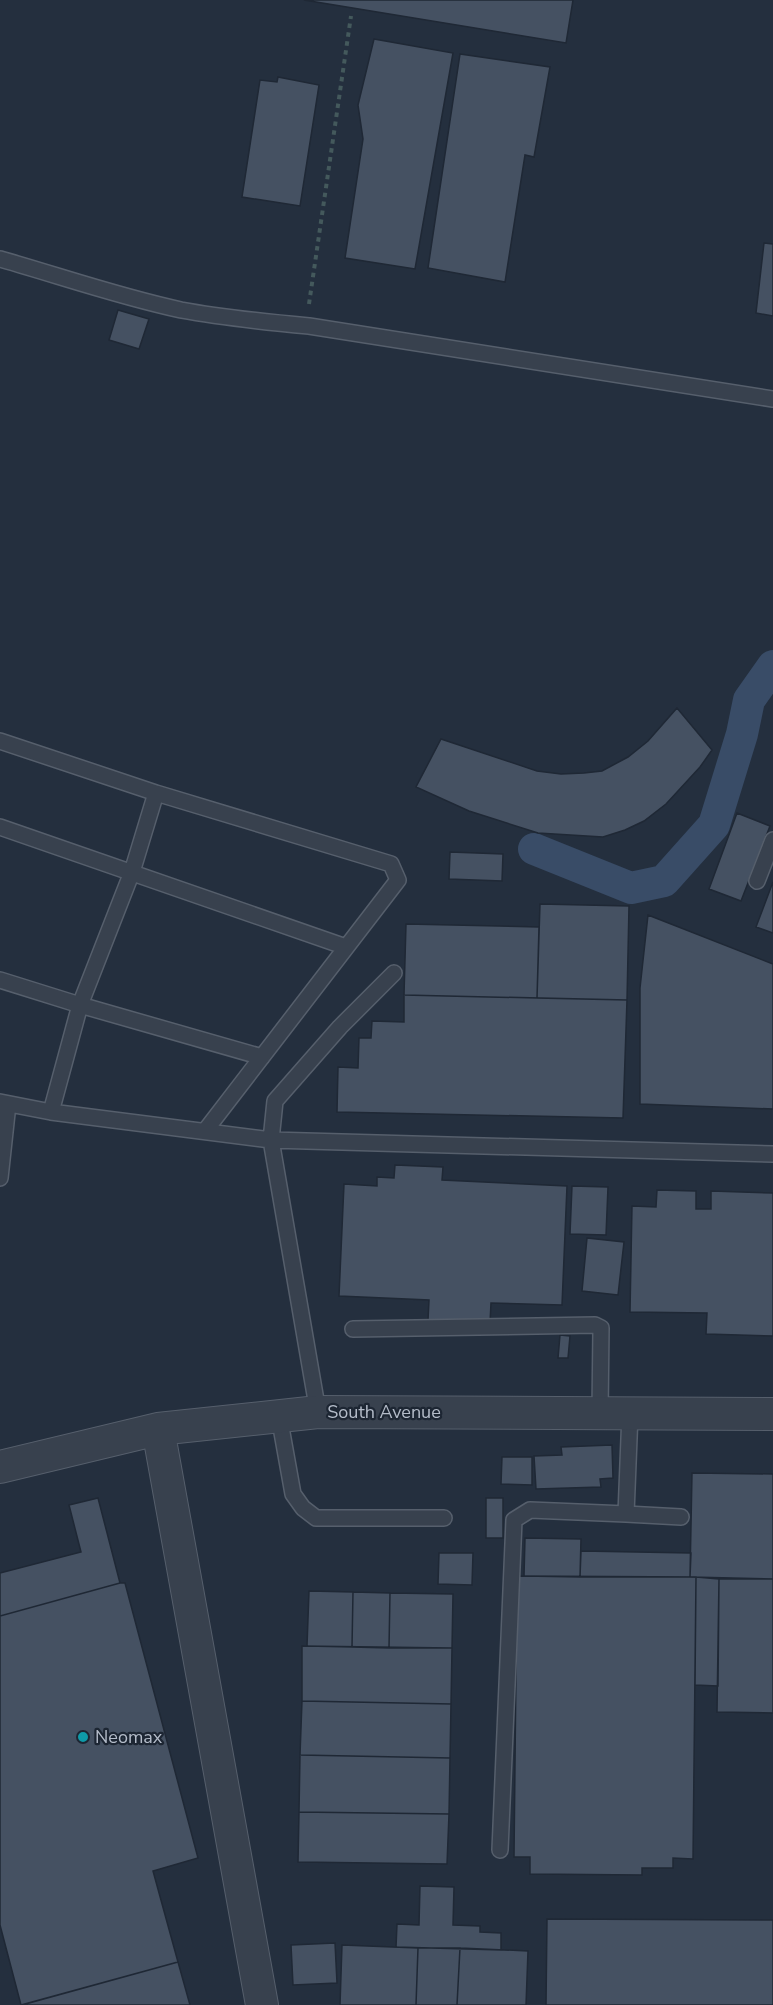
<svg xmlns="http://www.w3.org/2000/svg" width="773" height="2005" font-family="'Nunito Sans',sans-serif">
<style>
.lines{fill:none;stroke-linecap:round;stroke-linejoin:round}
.canal{stroke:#394c67;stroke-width:32}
.building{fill:#455162;stroke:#1f2835;stroke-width:1.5}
.lane-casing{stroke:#565f6c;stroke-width:18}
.street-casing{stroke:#565f6c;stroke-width:34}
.path{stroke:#44595c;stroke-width:4;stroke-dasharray:4.5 4.5;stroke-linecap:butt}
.lane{stroke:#38414e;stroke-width:15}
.street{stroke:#38414e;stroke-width:32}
.culture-dot{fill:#0f9aa8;stroke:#1d2633;stroke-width:2}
.labels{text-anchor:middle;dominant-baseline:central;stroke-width:4.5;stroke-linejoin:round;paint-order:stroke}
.street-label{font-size:18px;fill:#b4bcc9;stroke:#1d2633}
.poi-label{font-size:18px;fill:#b4bcc9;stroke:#1d2633;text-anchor:start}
</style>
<rect width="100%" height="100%" fill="#242f3e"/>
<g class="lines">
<path class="canal" d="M 534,849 L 631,888 L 664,881 L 714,825 L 742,734 L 749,700 L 773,666"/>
</g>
<path class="building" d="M 304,0 L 573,0 L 566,43 Z
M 374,39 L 453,53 L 415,269 L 345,258 L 363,139 L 358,105 Z
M 460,54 L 550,67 L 534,157 L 525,155 L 505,282 L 428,268 Z
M 278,77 L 319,85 L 300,206 L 242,197 L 260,80 L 277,82 Z
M 764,243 L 773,244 L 773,316 L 756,313 Z
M 118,310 L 149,319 L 139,349 L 109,340 Z
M 677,708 L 712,750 L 700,767 L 666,804 L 644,821 L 625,830 L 603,837 L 538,833 L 469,811 L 416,787 L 441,739 L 537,771 L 561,774 L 584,773 L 602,771 L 628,757 L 648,741 Z
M 737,813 L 770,826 L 741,901 L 709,889 Z
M 450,852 L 503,854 L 502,881 L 449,879 Z
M 773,882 L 773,933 L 756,927 Z
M 540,904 L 629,906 L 627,1000 L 537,998 Z
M 648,915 L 773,964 L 773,1109 L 640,1104 L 640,988 Z
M 406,924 L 539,927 L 537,998 L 404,995 Z
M 404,995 L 627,1000 L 623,1118 L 337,1112 L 338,1067 L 358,1068 L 359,1038 L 371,1038 L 372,1021 L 404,1022 Z
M 395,1165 L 443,1167 L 442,1180 L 567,1186 L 562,1305 L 491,1303 L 490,1323 L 428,1320 L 429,1300 L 339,1296 L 344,1184 L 377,1186 L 377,1177 L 394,1178 Z
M 572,1186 L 608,1187 L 606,1235 L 570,1234 Z
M 657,1190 L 696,1191 L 696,1209 L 711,1209 L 711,1191 L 773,1193 L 773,1336 L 706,1334 L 707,1313 L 630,1312 L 632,1206 L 656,1207 Z
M 587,1238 L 624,1242 L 618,1295 L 582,1291 Z
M 560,1335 L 570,1336 L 568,1358 L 558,1358 Z
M 612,1445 L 613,1478 L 600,1479 L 601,1487 L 536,1489 L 534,1456 L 562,1455 L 561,1447 Z
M 502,1457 L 532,1457 L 532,1485 L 501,1484 Z
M 692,1473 L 773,1474 L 773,1579 L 690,1577 Z
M 98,1498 L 120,1583 L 0,1616 L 0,1573 L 81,1552 L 69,1505 Z
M 486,1498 L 503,1498 L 503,1538 L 486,1538 Z
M 525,1538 L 581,1539 L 580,1577 L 524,1576 Z
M 581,1551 L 691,1553 L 690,1577 L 580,1577 Z
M 439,1553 L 473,1553 L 472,1585 L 438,1584 Z
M 517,1576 L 696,1577 L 693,1859 L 673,1858 L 673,1868 L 642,1868 L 642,1875 L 530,1874 L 530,1857 L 514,1857 Z
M 696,1577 L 719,1579 L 718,1686 L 695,1685 Z
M 719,1579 L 773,1579 L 773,1713 L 717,1712 Z
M 120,1583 L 125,1583 L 198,1858 L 153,1871 L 178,1962 L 21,2005 L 0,1925 L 0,1616 Z
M 309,1591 L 353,1592 L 352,1647 L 307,1646 Z
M 353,1592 L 390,1593 L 389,1648 L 352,1647 Z
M 390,1593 L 453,1594 L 452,1648 L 389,1648 Z
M 302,1646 L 452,1648 L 451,1704 L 302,1701 Z
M 302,1701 L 451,1704 L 450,1758 L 300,1755 Z
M 300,1755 L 450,1758 L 449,1814 L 299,1812 Z
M 299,1812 L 449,1814 L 447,1864 L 298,1862 Z
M 420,1886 L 454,1887 L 453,1925 L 480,1926 L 480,1932 L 501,1933 L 501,1950 L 396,1947 L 397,1924 L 419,1925 Z
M 547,1919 L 773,1920 L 773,2005 L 546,2005 Z
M 335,1943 L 337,1983 L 293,1985 L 291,1945 Z
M 342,1945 L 418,1948 L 416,2005 L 340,2005 Z
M 418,1948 L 460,1948 L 457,2005 L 416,2005 Z
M 460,1948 L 528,1951 L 526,2005 L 457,2005 Z
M 178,1962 L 190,2005 L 22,2005 Z"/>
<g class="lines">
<g class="lane-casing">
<path id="lane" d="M 0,259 C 60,276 120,297 181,310 C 224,318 266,322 309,326 L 773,399
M 0,741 L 156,793 L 391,864 L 398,880 L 205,1131
M 0,827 L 346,947
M 757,881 L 773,840
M 0,980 L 80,1005 L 262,1057
M 0,1102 L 51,1112 L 271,1140 L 773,1154
M 51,1112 L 80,1005 L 132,872 L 156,793
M 0,1178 L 8,1104
M 353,1329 L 595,1325 L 601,1328 L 600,1413
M 318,1412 L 271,1140 L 275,1101 L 340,1027 L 394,973
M 630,1413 L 626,1514 L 681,1517
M 279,1416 L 293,1494 L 303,1508 L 316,1518 L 444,1518
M 500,1850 L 514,1520 L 530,1510 L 626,1514"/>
</g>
<g class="street-casing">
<path id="street" d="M 158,1429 L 262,2005
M 0,1467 L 158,1429 L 318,1412 L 773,1414"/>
</g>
<path class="path" d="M 309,304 L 351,16"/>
<use href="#lane" class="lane"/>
<use href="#street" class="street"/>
</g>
<circle class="culture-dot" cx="83" cy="1737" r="6"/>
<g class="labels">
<g class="street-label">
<text x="384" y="1412">South Avenue</text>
</g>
<g class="poi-label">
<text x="95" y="1737">Neomax</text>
</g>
</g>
</svg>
